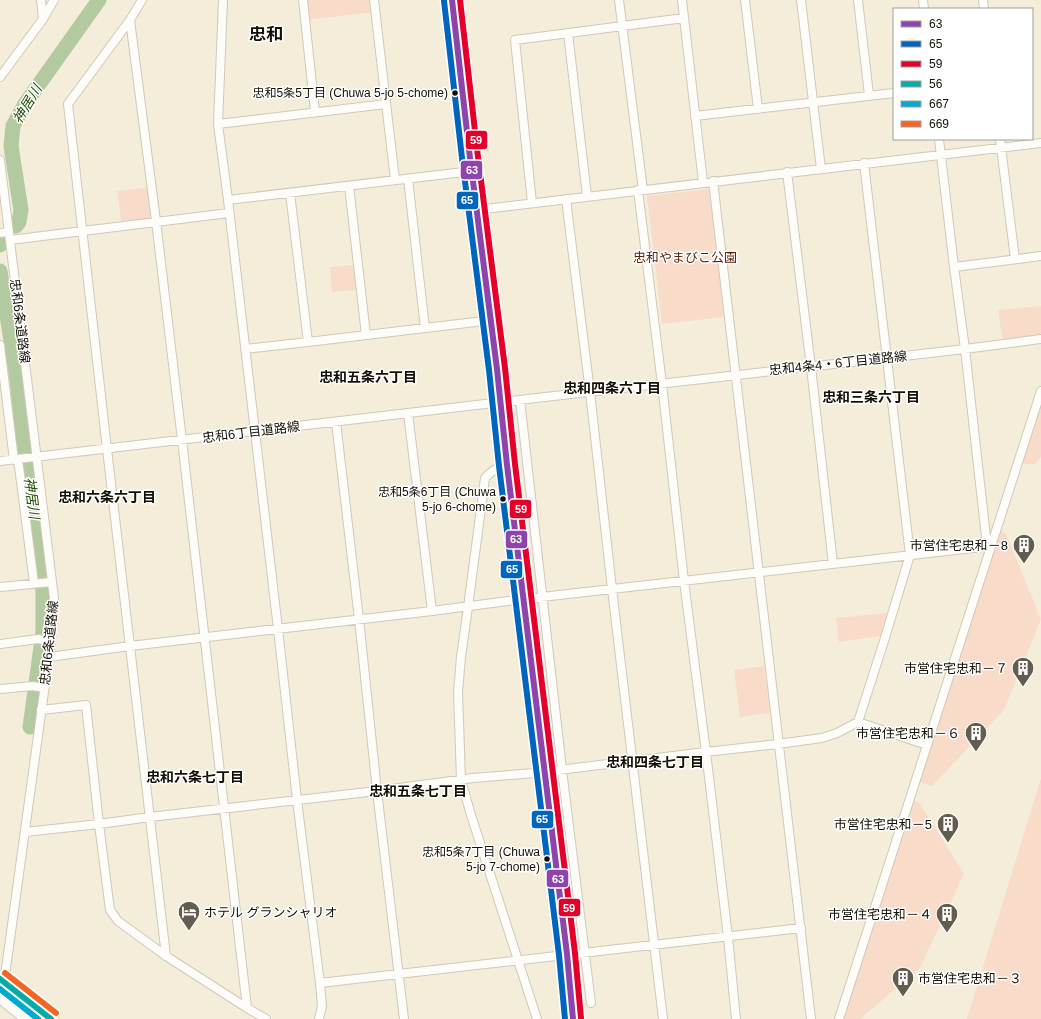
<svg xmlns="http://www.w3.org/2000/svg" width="1041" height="1019" font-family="Arial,'Noto Sans JP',sans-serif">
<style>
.green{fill:#f8dcc9}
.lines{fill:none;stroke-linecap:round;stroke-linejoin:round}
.river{stroke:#b3caa1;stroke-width:15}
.street-casing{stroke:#cec9b9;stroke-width:10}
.primary-casing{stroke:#cec9b9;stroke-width:15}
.highway-casing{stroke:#cec9b9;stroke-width:17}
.street{stroke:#fdfcf9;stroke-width:8}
.primary{stroke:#fdfcf9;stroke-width:13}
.highway{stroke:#fdfcf9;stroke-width:15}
.bus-1-casing{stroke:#fff;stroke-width:9}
.bus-2-casing{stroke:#fff;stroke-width:9}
.bus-3-casing{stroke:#fff;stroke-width:9}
.bus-4-casing{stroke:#fff;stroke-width:9}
.bus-5-casing{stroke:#fff;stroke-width:9}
.bus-6-casing{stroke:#fff;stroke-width:9}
.bus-1{stroke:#8e44ad;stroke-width:6}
.bus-2{stroke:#0065bd;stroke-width:6}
.bus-3{stroke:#e4002b;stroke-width:6}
.bus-4{stroke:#07aba7;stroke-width:6}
.bus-5{stroke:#00a9ce;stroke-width:6}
.bus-6{stroke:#f26522;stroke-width:6}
.bus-dot{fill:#140f04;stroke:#fff;stroke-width:1.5}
.labels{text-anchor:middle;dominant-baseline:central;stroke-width:3;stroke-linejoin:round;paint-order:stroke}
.bus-label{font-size:12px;fill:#140f04;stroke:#fff;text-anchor:end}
.park-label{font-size:13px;fill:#5b2509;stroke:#fff}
.street-label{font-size:13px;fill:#140f04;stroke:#fff}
.poi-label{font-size:13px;fill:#140f04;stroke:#fff;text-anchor:end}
.water-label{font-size:14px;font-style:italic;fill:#24510c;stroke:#fff}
.neighbourhood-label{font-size:14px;font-weight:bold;fill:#140f04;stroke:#fff}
.district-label{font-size:17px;font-weight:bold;fill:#140f04;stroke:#fff}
.line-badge{stroke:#fff;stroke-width:1.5}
.badge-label{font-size:11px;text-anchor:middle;font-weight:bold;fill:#fff}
</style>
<rect width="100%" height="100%" fill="#f4edda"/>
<path class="green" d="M 303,0 L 374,0 L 376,12 L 305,20 Z
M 152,187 L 156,221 L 122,226 L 117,191 Z
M 709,189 L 724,317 L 662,324 L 647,196 Z
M 353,265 L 356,290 L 332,292 L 330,267 Z
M 1041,306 L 1041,339 L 1003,344 L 998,310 Z
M 1041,391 L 1041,457 L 1035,464 L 1018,464 Z
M 996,529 L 1006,534 L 1041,619 L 1004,710 L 932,786 L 916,781 Z
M 887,613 L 880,636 L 839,642 L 836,618 Z
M 764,666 L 770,713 L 740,717 L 734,670 Z
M 1041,778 L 1041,1019 L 967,1019 Z
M 910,799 L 919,802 L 964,874 L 920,968 L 860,1019 L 839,1019 Z"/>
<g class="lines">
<path class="river" d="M 16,226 L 19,222 L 21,210 L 11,146 L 13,126 L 25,104 L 99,0
M 0,245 L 1,244
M 0,271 L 17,379 L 24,448 L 33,504 L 43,591 L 43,632 L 30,727"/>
<g class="street-casing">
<path id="street" d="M 41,0 L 43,19
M 142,0 L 130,20 L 68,104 L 107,449 L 166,956
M 223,0 L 218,124 L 228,200 L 278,629 L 297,800 L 320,983 L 322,1006 L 319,1019
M 303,0 L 315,112
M 374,0 L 395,180
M 619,0 L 643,190
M 682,0 L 703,182
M 745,0 L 758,109
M 801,0 L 821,169
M 858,0 L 869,95
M 923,0 L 924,9
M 983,0 L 984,9
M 130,20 L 156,221 L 182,440 L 247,1008
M 568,33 L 587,196
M 0,77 L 43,19 L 54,0
M 695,116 L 894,93
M 218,124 L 386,104
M 939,139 L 954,267 L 965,349 L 987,546
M 1000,139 L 1015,259
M 0,160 L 54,598 L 51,641 L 4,983
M 787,172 L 811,367 L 833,564
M 408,179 L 425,328
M 713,181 L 811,1019
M 349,186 L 366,335
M 638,190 L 662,384 L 684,581 L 706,752 L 728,937 L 736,1019
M 290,193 L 308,342
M 566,199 L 590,392 L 612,589 L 663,1019
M 228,200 L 472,171
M 532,203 L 515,40 L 684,18
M 477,210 L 1041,143
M 0,233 L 9,232
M 10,240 L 229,213
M 954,267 L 1041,256
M 0,345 L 14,460
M 245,349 L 308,342 L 492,320
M 520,400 L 563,778 L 591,1003
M 408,413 L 432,611
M 336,422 L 359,619 L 377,791 L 404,1019
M 18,459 L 34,583
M 0,461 L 502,402 L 965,349 L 1041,339
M 507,465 C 496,468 493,470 485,478 L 468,607 L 461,657 L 458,692 L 461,780 L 471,815 L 537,1019
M 0,587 L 52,582
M 0,644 L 38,639 L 51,641
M 49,657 L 130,646 L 432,611 L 524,599 L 991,546
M 0,689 L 33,686 L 44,688
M 41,710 L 86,705 L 99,824 L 110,910 L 118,921 L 166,956 L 247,1008 L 266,1019
M 858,722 L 884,641 L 910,555 L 864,163
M 25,832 L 99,824 L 150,817 L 377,791 L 473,778 L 534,773 L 706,752 L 778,744 L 822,738 L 837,733 L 858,722 L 927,745
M 320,983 L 801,928
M 839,1019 L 1041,391"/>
</g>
<g class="primary-casing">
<path id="primary" d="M 452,0 C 460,70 468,140 477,210 C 488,295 500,380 507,465 L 567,954 L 573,1019"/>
</g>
<g class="highway-casing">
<path id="highway" d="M 0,979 L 51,1019
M 0,995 L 30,1019"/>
</g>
<use href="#street" class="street"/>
<use href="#primary" class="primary"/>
<use href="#highway" class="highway"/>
<g class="bus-1-casing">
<path id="bus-1" d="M 452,0 L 470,158 L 497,369 L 507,465 L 567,954 L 573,1019"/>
</g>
<g class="bus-2-casing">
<path id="bus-2" d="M 444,1 L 462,158 L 489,370 L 499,466 L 559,955 L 565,1019"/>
</g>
<g class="bus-3-casing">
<path id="bus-3" d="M 460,0 L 478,157 L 505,368 L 515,464 L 575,953 L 581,1018"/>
</g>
<g class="bus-4-casing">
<path id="bus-4" d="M 0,979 L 51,1019"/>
</g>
<g class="bus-5-casing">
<path id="bus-5" d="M 0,989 L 38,1019"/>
</g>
<g class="bus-6-casing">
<path id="bus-6" d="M 5,973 L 56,1013"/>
</g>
<use href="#bus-1" class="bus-1"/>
<use href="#bus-2" class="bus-2"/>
<use href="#bus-3" class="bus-3"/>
<use href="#bus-4" class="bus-4"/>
<use href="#bus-5" class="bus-5"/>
<use href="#bus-6" class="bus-6"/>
</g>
<defs>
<g id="building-pin" transform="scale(1.15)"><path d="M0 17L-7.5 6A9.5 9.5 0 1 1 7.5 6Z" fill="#625d4f" stroke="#fff"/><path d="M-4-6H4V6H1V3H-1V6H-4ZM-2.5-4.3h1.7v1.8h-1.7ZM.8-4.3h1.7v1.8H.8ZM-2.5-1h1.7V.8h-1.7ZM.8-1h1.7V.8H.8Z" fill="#fff"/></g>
<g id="hotel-pin" transform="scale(1.15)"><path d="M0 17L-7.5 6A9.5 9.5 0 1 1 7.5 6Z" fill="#625d4f" stroke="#fff"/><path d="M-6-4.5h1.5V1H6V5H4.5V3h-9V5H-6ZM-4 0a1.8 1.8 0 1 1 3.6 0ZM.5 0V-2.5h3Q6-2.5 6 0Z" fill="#fff"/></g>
</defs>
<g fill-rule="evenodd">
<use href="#building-pin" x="1024" y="545"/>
<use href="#building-pin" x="1023" y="668"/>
<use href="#building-pin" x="976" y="733"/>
<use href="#building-pin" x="948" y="824"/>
<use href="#hotel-pin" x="189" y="912"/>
<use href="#building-pin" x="947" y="914"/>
<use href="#building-pin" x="903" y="978"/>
</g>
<g class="bus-dot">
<circle cx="455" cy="93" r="3.5"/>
<circle cx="503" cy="499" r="3.5"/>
<circle cx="547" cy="859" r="3.5"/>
</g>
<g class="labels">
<g class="bus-label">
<text x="448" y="93">忠和5条5丁目 (Chuwa 5-jo 5-chome)</text>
<text x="496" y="492">忠和5条6丁目 (Chuwa<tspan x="496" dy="15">5-jo 6-chome)</tspan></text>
<text x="540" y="852">忠和5条7丁目 (Chuwa<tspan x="540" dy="15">5-jo 7-chome)</tspan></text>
</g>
<g class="park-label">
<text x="685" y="257">忠和やまびこ公園</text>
</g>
<g class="street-label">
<text transform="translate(20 321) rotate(83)">忠和6条道路線</text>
<text transform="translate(838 363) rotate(-6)">忠和4条4・6丁目道路線</text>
<text transform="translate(251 432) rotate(-7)">忠和6丁目道路線</text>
<text transform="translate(49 643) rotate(-84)">忠和6条道路線</text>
</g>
<g class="poi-label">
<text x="1008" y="545">市営住宅忠和－8</text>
<text x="1008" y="668">市営住宅忠和－７</text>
<text x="960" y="733">市営住宅忠和－６</text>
<text x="932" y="824">市営住宅忠和－5</text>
<text x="204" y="912" text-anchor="start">ホテル グランシャリオ</text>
<text x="932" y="914">市営住宅忠和－４</text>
<text x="918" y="978" text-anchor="start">市営住宅忠和－３</text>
</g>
<g class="water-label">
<text transform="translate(27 104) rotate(-59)">神居川</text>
<text transform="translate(32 498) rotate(83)">神居川</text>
</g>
<g class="neighbourhood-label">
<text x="368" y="377">忠和五条六丁目</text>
<text x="612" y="388">忠和四条六丁目</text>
<text x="871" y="397">忠和三条六丁目</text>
<text x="107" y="497">忠和六条六丁目</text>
<text x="655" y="762">忠和四条七丁目</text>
<text x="195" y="777">忠和六条七丁目</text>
<text x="418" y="791">忠和五条七丁目</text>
</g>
<g class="district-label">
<text x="266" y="34">忠和</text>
</g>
</g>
<g class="line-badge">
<rect x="465" y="130" width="23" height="20" rx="4" fill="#e4002b"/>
<rect x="460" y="160" width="23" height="20" rx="4" fill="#8e44ad"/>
<rect x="456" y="191" width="23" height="19" rx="4" fill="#0065bd"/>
<rect x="509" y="499" width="23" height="20" rx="4" fill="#e4002b"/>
<rect x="505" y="530" width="23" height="19" rx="4" fill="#8e44ad"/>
<rect x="500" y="560" width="23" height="19" rx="4" fill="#0065bd"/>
<rect x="531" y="810" width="23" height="19" rx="4" fill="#0065bd"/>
<rect x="546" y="869" width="23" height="19" rx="4" fill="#8e44ad"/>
<rect x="558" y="898" width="23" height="19" rx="4" fill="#e4002b"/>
</g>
<g class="badge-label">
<text x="476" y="144">59</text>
<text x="472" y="174">63</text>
<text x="467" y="204">65</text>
<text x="521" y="513">59</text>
<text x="516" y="543">63</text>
<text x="512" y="573">65</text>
<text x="542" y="823">65</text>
<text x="558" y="883">63</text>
<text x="569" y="912">59</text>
</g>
<rect x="893" y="8" width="140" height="132" fill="#ffffff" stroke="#a19f9b"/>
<rect x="901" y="21" width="20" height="6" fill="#8e44ad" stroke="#a19f9b"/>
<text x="929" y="28" font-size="12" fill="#140f04">63</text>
<rect x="901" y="41" width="20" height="6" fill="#0065bd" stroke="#a19f9b"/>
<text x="929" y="48" font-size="12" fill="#140f04">65</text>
<rect x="901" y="61" width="20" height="6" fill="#e4002b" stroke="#a19f9b"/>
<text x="929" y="68" font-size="12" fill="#140f04">59</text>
<rect x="901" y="81" width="20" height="6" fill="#07aba7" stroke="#a19f9b"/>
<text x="929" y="88" font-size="12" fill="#140f04">56</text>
<rect x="901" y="101" width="20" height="6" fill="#00a9ce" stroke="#a19f9b"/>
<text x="929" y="108" font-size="12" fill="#140f04">667</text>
<rect x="901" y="121" width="20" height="6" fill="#f26522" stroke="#a19f9b"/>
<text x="929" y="128" font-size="12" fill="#140f04">669</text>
</svg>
